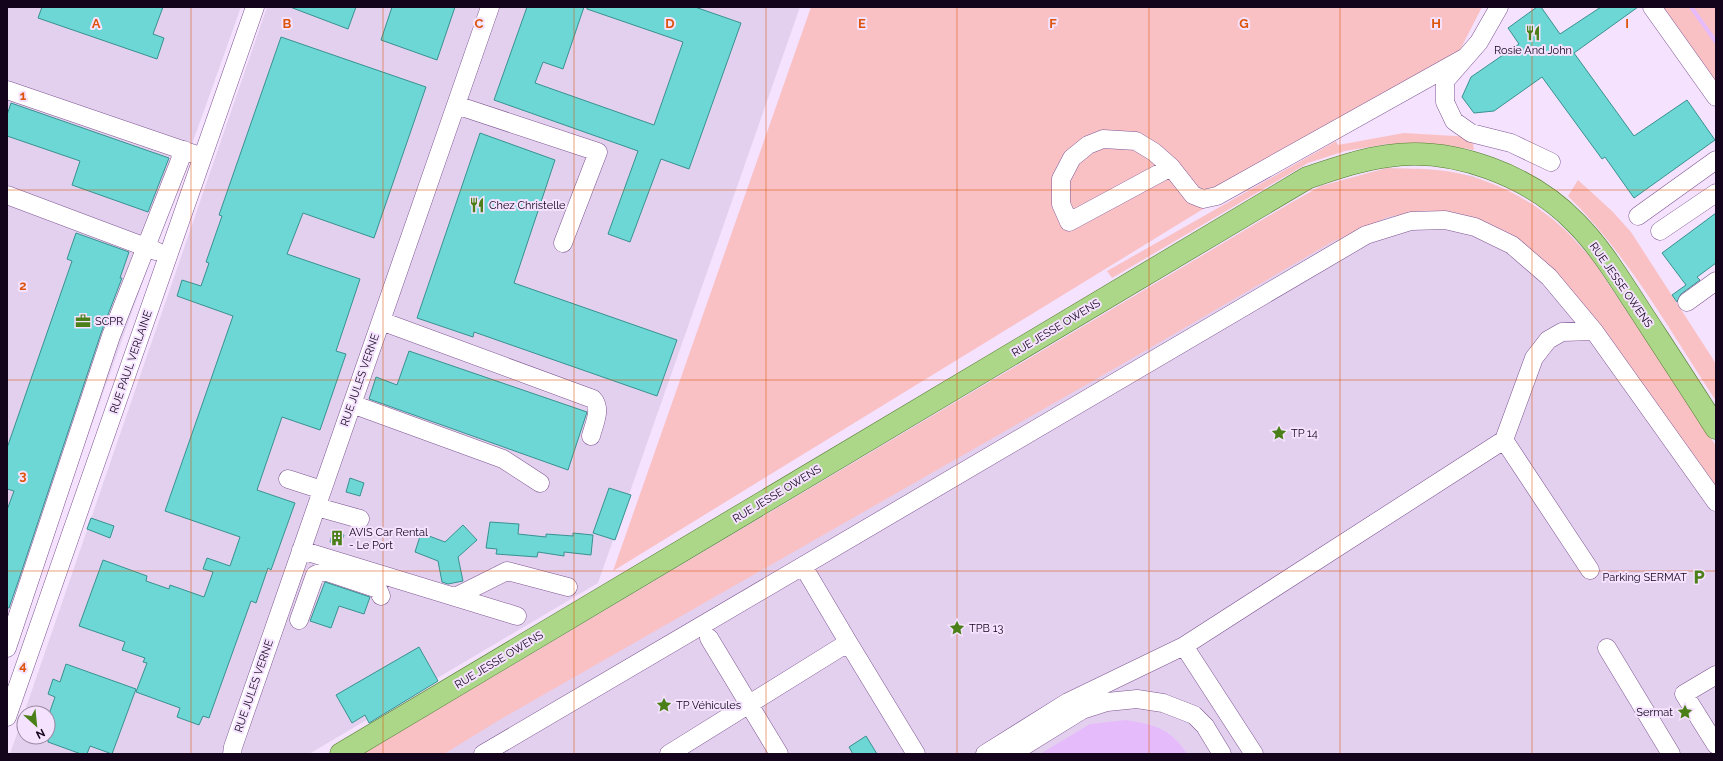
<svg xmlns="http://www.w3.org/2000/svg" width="1723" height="761" font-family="Raleway,sans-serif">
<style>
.built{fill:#e3d0ee;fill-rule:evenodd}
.green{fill:#fac1c5}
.water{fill:#e6bbfc}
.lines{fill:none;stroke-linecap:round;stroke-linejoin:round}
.stream{stroke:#e6bbfc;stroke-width:4}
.building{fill:#6cd7d5;stroke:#399190}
.minor-casing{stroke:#7e5592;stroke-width:19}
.major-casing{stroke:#527b2e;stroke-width:23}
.minor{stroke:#fff;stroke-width:18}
.major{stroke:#acd688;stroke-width:22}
.grid{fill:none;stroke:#dd550d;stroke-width:1;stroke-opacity:0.55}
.labels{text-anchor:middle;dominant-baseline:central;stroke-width:4;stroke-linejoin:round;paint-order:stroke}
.poi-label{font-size:11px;fill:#13041b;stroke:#f4e2fe;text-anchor:start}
.street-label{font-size:11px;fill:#13041b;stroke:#f4e2fe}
.grid-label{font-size:13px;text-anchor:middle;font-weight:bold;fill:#dd550d;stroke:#f4e2fe;stroke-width:4;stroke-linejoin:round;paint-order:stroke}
</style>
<rect width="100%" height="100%" fill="#f4e2fe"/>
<path class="built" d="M 7,7 L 241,7 L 7,662 Z
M 267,7 L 800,7 L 598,583 L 309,754 L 10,754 ZM 24,713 L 48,713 L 48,737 L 24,737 Z
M 1387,168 L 1437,170 L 1473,176 L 1507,191 L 1541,211 L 1569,234 L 1592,259 L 1716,446 L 1716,754 L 363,754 L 1289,204 L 1321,186 Z"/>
<path class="green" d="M 811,7 L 1482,7 L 1459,52 L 613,571 Z
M 1658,7 L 1716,7 L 1716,88 Z
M 1404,133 L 1472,137 L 1474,150 L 1436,144 L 1388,144 L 1345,151 L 1308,163 L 1112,278 L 1107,271 L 1336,141 L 1338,145 Z
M 1387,168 C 1403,169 1420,168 1436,170 C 1485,174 1535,200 1569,234 C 1577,242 1584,251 1592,259 L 1716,446 L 1716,492 L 1509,238 L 1472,217 L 1425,211 L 1388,217 L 1332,242 L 1126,362 L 501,719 L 444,754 L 363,754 L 1289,204 L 1321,186 Z
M 1578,180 L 1612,211 L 1631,232 L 1711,356 L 1716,364 L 1716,401 C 1670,331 1628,255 1568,196 Z"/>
<path class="water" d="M 1126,720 C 1155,725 1170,728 1187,754 L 1040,754 L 1090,724 Z"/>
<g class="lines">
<path class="stream" d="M 1691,7 L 1716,42"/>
</g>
<path class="building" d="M 42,7 L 163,7 L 153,34 L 164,38 L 157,59 L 38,18 Z
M 290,7 L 356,7 L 348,29 Z
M 392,7 L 455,7 L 437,60 L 381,40 Z
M 527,7 L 584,7 L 563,69 L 543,62 L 535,83 L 654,125 L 683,42 L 587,9 L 587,7 L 695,7 L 741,23 L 689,169 L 661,159 L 630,242 L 608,234 L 638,151 L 494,100 Z
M 1537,7 L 1541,7 L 1560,34 L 1601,7 L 1638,7 L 1574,53 L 1634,136 L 1687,100 L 1715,140 L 1634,198 L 1605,157 L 1602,159 L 1542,77 L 1494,111 L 1474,113 L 1462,97 L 1471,77 L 1519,44 L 1508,28 Z
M 281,37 L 426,87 L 374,238 L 303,213 L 287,254 L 360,279 L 336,351 L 346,354 L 320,430 L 282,417 L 257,490 L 295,503 L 271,570 L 268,568 L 256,603 L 251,601 L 209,718 L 203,716 L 199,725 L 177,717 L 180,708 L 136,692 L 147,663 L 143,662 L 145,658 L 122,650 L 125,642 L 79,626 L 103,560 L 147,576 L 146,581 L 169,589 L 170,585 L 204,597 L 213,572 L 203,569 L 207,558 L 230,566 L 240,537 L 165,511 L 233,316 L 177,296 L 182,280 L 201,286 L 209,263 L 206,262 L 222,216 L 219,215 Z
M 11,103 L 169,158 L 148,212 L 72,185 L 80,161 L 7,136 L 7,115 Z
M 480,133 L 555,160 L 514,283 L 677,340 L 657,396 L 474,332 L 473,337 L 417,318 Z
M 1716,213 L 1716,263 L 1697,277 L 1700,280 L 1681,294 L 1677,302 L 1672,295 L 1686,285 L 1662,253 Z
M 76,233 L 129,252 L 120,278 L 122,278 L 101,333 L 19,579 L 9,608 L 7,608 L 7,510 L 14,491 L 7,489 L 7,448 L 72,261 L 67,259 Z
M 409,351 L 587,412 L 568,470 L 369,399 L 376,377 L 397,385 Z
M 350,478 L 364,483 L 360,496 L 346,492 Z
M 609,488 L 631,495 L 615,540 L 593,533 Z
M 91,518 L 114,526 L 110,538 L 87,529 Z
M 490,522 L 519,524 L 518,534 L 546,537 L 546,534 L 573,536 L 573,533 L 593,535 L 591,555 L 564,552 L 564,556 L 538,552 L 537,557 L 496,554 L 497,549 L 486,548 Z
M 463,525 L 477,540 L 458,557 L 463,581 L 448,584 L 442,582 L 438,561 L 415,552 L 421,533 L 445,542 Z
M 333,531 L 344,535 L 340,546 L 330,542 Z
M 325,582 L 370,597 L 364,614 L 339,606 L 331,628 L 310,621 Z
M 419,647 L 438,681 L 369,723 L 365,715 L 352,723 L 336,695 Z
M 66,664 L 136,689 L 112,754 L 90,746 L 87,754 L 81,754 L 48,742 L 48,717 L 55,697 L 48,694 L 53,679 L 60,682 Z
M 866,736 L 877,754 L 853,754 L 849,747 Z"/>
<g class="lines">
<g class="minor-casing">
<path id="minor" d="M 1499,7 L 1479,42 L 1445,81 L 1445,102 L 1454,121 L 1471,133 L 1511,143 L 1551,162
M 1652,7 L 1716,97
M 7,90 L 194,154
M 456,105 L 598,152 L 563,243
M 1171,167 L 1069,222 L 1061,204 L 1061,179 L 1072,158 L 1088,145 L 1103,139 L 1136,141 L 1154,152 L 1171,167 L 1193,195 L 1203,199 L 1217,196 L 1464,58
M 7,195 L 156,251
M 1638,216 L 1716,160
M 1660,231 L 1716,193
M 1687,302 L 1716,281
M 381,321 L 593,399 C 602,409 594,424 591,436
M 352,404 L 503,459 L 540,483
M 1504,440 L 1590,570
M 288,479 L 322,490
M 317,507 L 360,519
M 301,550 L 517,616
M 803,566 L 851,647
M 455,597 L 507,571 L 568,587
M 299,620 L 315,575 L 324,571 L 378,589 L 381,596
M 709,638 L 779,754
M 1184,646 L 1504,440 L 1534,358 L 1548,340 L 1562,332 L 1594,331
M 7,648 L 111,336 L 184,150
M 1607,648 L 1671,754
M 1716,675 L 1684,694 L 1716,745
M 7,717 L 255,7
M 232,754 L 233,747 L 490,7
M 483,754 L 1366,235 L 1411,221 L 1445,220 L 1475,227 L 1512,245 L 1549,277 L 1594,331 L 1716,502
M 669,754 L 841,647 L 851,647 L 916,754
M 985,754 L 1068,702 L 1184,646 L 1254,754
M 1011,754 L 1082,710 L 1107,702 L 1137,699 L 1163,703 L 1194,715 L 1205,726 L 1222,754"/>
</g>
<g class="major-casing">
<path id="major" d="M 341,754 L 1307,178 C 1334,169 1359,160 1388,156 C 1453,146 1531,176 1576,223 C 1600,247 1618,277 1637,306 C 1663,346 1690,387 1716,428"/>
</g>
<use href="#minor" class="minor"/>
<use href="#major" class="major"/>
</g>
<path class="grid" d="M 191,7 L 191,754M 383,7 L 383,754M 574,7 L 574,754M 766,7 L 766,754M 957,7 L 957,754M 1149,7 L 1149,754M 1340,7 L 1340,754M 1532,7 L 1532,754M 7,190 L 1716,190M 7,380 L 1716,380M 7,571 L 1716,571"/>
<defs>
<g id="restaurant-bare" transform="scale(1.2)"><path d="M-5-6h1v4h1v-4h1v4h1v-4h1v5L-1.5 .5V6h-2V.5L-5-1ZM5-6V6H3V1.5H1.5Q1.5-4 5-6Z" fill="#4a8017" stroke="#f4e2fe" stroke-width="2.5" paint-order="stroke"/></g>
<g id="office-bare" transform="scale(1.2)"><path d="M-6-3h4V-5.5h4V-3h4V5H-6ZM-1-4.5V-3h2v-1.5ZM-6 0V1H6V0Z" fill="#4a8017" stroke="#f4e2fe" stroke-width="2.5" paint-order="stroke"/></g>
<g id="sight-bare" transform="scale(1.2)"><path d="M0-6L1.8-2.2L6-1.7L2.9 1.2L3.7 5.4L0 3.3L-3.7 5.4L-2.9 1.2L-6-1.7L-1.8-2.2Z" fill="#4a8017" stroke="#f4e2fe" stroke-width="2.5" paint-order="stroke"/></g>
<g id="building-bare" transform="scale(1.2)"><path d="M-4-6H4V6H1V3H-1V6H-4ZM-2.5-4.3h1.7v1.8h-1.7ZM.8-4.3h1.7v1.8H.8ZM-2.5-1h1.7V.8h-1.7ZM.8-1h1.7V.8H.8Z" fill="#4a8017" stroke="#f4e2fe" stroke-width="2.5" paint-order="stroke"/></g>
<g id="parking-bare" transform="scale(1.2)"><path d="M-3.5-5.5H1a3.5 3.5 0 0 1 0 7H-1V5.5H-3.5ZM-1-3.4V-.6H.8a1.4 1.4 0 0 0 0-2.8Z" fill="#4a8017" stroke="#f4e2fe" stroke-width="2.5" paint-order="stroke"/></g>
</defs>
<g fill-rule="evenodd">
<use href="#restaurant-bare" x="1533" y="33"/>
<use href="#restaurant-bare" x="477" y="205"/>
<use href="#office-bare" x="83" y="321"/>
<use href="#sight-bare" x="1279" y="433"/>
<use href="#building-bare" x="337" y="538"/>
<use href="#parking-bare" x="1699" y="577"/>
<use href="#sight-bare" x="957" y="628"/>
<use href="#sight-bare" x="664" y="705"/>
<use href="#sight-bare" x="1685" y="712"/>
</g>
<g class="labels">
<g class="poi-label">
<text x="1533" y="50" text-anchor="middle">Rosie And John</text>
<text x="489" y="205">Chez Christelle</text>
<text x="95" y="321">SCPR</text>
<text x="1291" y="433">TP 14</text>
<text x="349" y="532">AVIS Car Rental<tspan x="349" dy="13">- Le Port</tspan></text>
<text x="1687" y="577" text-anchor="end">Parking SERMAT</text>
<text x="969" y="628">TPB 13</text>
<text x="676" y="705">TP Véhicules</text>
<text x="1673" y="712" text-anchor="end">Sermat</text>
</g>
<g class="street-label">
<text transform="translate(1621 285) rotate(55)">RUE JESSE OWENS</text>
<text transform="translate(1056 328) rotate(-31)">RUE JESSE OWENS</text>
<text transform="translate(131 362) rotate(-71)">RUE PAUL VERLAINE</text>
<text transform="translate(360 380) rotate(-71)">RUE JULES VERNE</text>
<text transform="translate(777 494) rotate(-31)">RUE JESSE OWENS</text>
<text transform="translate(499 660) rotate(-31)">RUE JESSE OWENS</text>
<text transform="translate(254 686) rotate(-71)">RUE JULES VERNE</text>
</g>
</g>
<g class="grid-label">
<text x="96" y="28">A</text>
<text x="287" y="28">B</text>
<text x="479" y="28">C</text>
<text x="670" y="28">D</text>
<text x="862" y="28">E</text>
<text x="1053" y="28">F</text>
<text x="1244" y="28">G</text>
<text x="1436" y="28">H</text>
<text x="1627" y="28">I</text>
<text x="23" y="100">1</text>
<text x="23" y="290">2</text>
<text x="23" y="480">3</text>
<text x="23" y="670">4</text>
</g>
<rect width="1723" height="761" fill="none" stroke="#13041b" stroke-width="16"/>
<g transform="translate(36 725) rotate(153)"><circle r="19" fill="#f4e2fe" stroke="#9a89a3"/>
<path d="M0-3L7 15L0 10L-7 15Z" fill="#4a8017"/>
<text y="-6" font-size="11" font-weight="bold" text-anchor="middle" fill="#13041b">N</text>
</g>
</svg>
